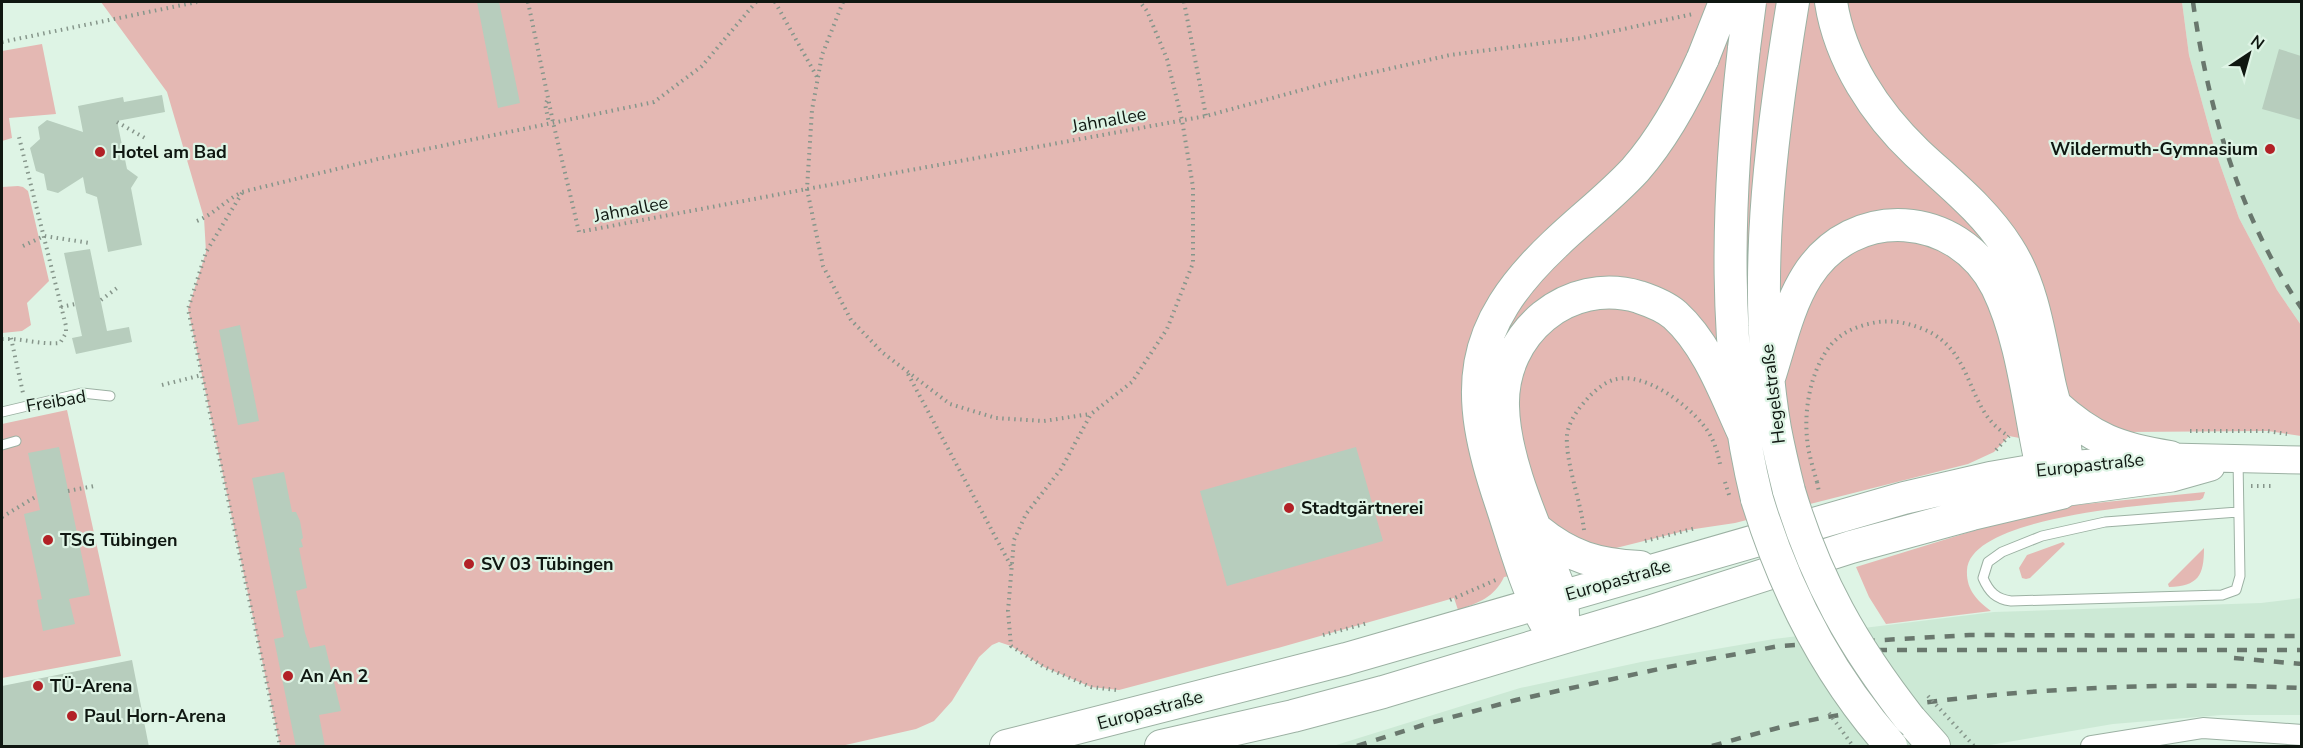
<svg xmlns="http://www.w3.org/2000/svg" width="2303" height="748" font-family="'Nunito Sans',sans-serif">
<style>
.built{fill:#cce9d5}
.green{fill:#e4b8b3}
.building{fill:#b7cdbd}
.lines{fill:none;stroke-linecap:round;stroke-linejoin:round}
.lane-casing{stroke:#9cb1a3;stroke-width:11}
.street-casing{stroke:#9cb1a3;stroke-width:22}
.secondary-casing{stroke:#9cb1a3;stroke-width:29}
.primary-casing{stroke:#9cb1a3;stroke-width:34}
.path{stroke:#86968b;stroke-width:4;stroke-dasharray:1.5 4.5;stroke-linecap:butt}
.lane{stroke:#fff;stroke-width:9}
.street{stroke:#fff;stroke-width:20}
.secondary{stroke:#fff;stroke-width:27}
.primary{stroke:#fff;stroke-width:32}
.rail{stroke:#69776d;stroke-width:4.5;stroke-dasharray:10 10;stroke-linecap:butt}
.primary-bridge-casing{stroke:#9cb1a3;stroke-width:34;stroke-linecap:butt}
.path-bridge{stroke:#86968b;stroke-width:4;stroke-dasharray:1.5 4.5;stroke-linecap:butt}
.primary-bridge{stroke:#fff;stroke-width:32}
.poi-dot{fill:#b22126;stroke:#def4e5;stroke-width:2}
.labels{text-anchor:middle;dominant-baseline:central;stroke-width:4.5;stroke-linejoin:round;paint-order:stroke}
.street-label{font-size:18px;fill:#0f1711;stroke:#def4e5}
.poi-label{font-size:18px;font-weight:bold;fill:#0f1711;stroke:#def4e5;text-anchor:start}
</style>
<rect width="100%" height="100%" fill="#def4e5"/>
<path class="built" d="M 2182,2 L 2301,2 L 2301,325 L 2277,290 L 2239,218 L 2216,153 L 2189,55 Z
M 2301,598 L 2301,715 L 2222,715 L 2113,724 L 1984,746 L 1333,746 L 1520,688 L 1641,662 L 1774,639 L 1994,612 L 2261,603 Z"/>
<path class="green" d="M 101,2 L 2182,2 L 2189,55 L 2216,153 L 2239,218 L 2277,290 L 2301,325 L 2301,436 L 2268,431 L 2125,432 L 2036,441 L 2009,436 L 1994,452 L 1968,464 L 1735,523 L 1688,530 L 1616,548 L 1600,549 L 1552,569 L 1504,577 C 1495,597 1478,603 1458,610 L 1454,598 L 1278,648 L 1119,690 L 1091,687 L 1044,667 L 1011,646 L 999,642 L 992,645 L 979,657 L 952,701 L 934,721 L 916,729 L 841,746 L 280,746 L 188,309 L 206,252 L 204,218 L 167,92 Z
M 42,44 L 56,114 L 9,118 L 12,138 L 2,141 L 2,51 Z
M 18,186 L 23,187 L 28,191 L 49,281 L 27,303 L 31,325 L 22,331 L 2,333 L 2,187 Z
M 67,410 L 121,656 L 2,678 L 2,424 Z
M 2205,492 L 2203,498 L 2200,500 C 2158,504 1970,515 1967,570 C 1966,589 1976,600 1991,611 L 1886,624 L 1869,597 L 1856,567 L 1989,526 L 2066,506 Z
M 2063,542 L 2065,544 L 2030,578 L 2026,579 L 2022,578 L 2019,568 L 2027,555 Z
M 2204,548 C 2204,576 2198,586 2169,587 L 2168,584 Z"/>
<path class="building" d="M 477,2 L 499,2 L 520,103 L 498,108 Z
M 2279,49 L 2301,56 L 2301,120 L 2262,109 Z
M 162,95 L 165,112 L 117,121 L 127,169 L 138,177 L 131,188 L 142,245 L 108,252 L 97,197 L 86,193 L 83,177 L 58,193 L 47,190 L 44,174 L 36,171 L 30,148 L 40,139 L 38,127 L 47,120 L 83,132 L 78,106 L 123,97 L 124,102 Z
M 90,249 L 107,331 L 129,327 L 132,342 L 76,354 L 72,338 L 82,336 L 64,253 Z
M 240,325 L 259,421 L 238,425 L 219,330 Z
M 59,447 L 90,595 L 69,599 L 75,624 L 43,631 L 37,600 L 42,599 L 24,514 L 40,510 L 28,453 Z
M 1356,447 L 1383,541 L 1227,586 L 1200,491 Z
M 284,472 L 292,512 L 296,512 L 300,521 L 303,538 L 301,540 L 303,547 L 299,548 L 307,588 L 296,591 L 305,633 L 310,648 L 325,645 L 341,711 L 319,715 L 325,747 L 296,747 L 274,639 L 284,637 L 252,478 Z
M 132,660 L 149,747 L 2,747 L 2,686 Z"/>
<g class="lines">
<g class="lane-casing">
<path id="lane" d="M 2,412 L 82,393 L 110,396
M 2,445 L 16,441
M 2238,460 L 2240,576 L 2236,590 L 2222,595 L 2011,601 C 1996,599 1989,592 1983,578 L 1988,562 L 2002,552 L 2042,536 L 2105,522 L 2238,512"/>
</g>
<g class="street-casing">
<path id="street" d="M 2091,746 L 2203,728 L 2302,735"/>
</g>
<g class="secondary-casing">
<path id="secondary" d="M 2067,465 L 2170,457 L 2302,460
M 2061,493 L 2172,478 L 2211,467"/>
</g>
<g class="primary-casing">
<path id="primary" d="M 1831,2 C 1840,60 1875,113 1917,153 C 1949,183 1984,210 2008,248 C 2034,288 2040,340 2050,386 C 2057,416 2072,454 2065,484
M 1744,48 C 1727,197 1721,353 1757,499
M 1769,378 C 1780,344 1788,306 1807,276 C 1853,203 1958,210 1997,287 C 2023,340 2029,410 2042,468 L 2052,485
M 2054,404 C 2092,439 2119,449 2170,457
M 1789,491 C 1784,471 1779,450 1775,429 C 1751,288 1770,141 1793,2
M 1537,530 C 1570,557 1597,565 1640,567
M 1563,615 L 1562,596 C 1541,539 1504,466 1503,406 C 1501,333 1568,276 1639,297 C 1651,301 1666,307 1675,315 C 1708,345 1725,393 1743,432
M 1545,622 C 1525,585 1514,542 1501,503 C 1463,391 1466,328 1555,244 C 1581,219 1610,197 1635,170 C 1664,137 1685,98 1703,58
M 1910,719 L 1934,746
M 1006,746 L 1346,659 L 1904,498 L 1990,478 L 2067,465
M 1161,746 L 1293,716 L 1383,692 L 1652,611 L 1851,547 L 1972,514 L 2061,493"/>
</g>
<path class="path" d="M 528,2 L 553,122 L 579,232 L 807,189 L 1206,116 L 1331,82 L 1450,55 L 1582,38 L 1693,14
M 775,2 L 817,77
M 843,2 L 822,55 L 812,110 L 807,189 L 823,266 L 851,320 L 883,353 L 950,404 L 996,418 L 1044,421 L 1090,414
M 1184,2 L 1206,116
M 2,42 L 197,2
M 547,101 L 545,104 L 549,123
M 117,122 L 145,138
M 242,193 L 206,252 L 188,309 L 280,746
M 197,221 C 214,214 226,200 242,192 L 378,159 L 654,102 L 702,66 L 756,2
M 23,246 L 44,236 L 90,243
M 101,300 L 117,288
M 61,307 L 75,304
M 11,338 L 23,393
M 2,339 C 22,338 41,345 60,343 L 66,333 L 66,326 L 18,133
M 908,374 L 1011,566
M 162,385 L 202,375
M 2190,431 L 2268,431 L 2287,434
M 1996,450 L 2009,436
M 1817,482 C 1813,468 1808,452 1807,438 C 1804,408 1811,370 1830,346 C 1842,331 1860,325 1878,322 C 1894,320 1908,323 1923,329 C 1977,351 1964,411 2009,436
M 2251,486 L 2274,486
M 68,491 L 94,486
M 2,517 L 37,496
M 1584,530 C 1581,502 1565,461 1567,435 C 1569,421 1578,409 1587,399 C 1594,391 1604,383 1613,380 C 1643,370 1687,404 1704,426 C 1713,437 1717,450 1720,464
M 1645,541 L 1696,528
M 1450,600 L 1498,579
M 1323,635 L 1368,623
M 1116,690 L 1091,687 L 1044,667 L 1011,646 L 1008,611 L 1014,540 L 1026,514 L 1061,469 L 1091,414 L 1132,382 L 1167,329 L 1193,263 L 1193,187 L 1182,120 L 1167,59 L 1147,11 L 1140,2"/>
<use href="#lane" class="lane"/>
<use href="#street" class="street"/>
<use href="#secondary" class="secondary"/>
<use href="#primary" class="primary"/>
<path class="rail" d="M 2193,2 C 2208,109 2240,218 2302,309
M 1857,650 L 2302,650
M 2234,658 L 2302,664
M 1357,746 L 1426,724 L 1516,700 L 1668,667 L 1779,646 L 1970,635 L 2302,636
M 1712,746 C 1748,736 1785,725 1822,718 C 1980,690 2141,681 2302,688"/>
<g class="primary-bridge-casing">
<path id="primary-bridge" d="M 1744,48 L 1750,2
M 1703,58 L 1725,2
M 1789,491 C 1816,581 1853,646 1910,719
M 1757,499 C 1785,591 1828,675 1891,746"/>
</g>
<path class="path-bridge" d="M 1725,482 L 1730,498
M 1817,482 L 1819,492
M 1928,696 L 1974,746
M 1829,713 L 1853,746"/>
<use href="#primary-bridge" class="primary-bridge"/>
</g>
<g class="poi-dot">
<circle cx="2270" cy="149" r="6"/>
<circle cx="100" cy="152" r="6"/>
<circle cx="1289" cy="508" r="6"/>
<circle cx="48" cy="540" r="6"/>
<circle cx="469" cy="564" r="6"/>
<circle cx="288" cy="676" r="6"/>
<circle cx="38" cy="686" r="6"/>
<circle cx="72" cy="716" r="6"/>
</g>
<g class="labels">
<g class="street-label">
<text transform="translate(1109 120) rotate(-10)">Jahnallee</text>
<text transform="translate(631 209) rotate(-11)">Jahnallee</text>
<text transform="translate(1773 394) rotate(-97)">Hegelstraße</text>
<text transform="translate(56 401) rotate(-10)">Freibad</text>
<text transform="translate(2090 465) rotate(-6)">Europastraße</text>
<text transform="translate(1618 580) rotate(-16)">Europastraße</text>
<text transform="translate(1150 710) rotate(-15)">Europastraße</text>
</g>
<g class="poi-label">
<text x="2258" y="149" text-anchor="end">Wildermuth-Gymnasium</text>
<text x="112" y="152">Hotel am Bad</text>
<text x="1301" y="508">Stadtgärtnerei</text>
<text x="60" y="540">TSG Tübingen</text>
<text x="481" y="564">SV 03 Tübingen</text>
<text x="300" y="676">An An 2</text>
<text x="50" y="686">TÜ-Arena</text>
<text x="84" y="716">Paul Horn-Arena</text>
</g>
</g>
<rect width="2303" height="748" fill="none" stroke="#0f1711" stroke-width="6"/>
<g transform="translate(2249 54) rotate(36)" stroke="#def4e5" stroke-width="4.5" paint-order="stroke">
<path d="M0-4.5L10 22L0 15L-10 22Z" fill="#0f1711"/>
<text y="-9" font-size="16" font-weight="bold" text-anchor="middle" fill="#0f1711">N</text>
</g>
</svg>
